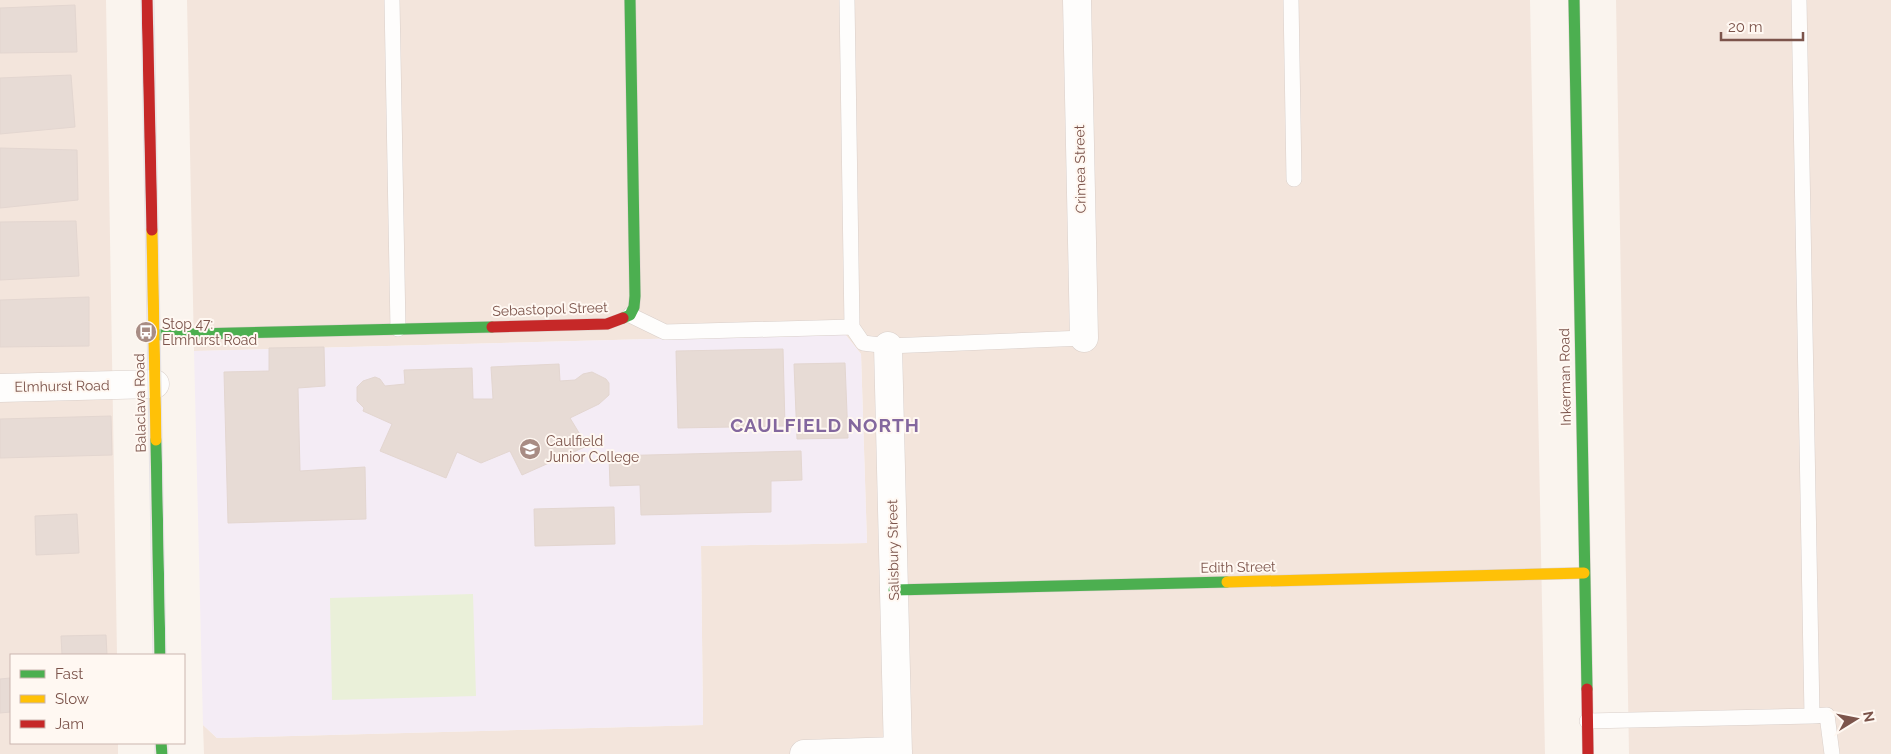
<svg xmlns="http://www.w3.org/2000/svg" width="1891" height="754" font-family="Raleway,sans-serif">
<style>
.residential{fill:#f3e5dc}
.education{fill:#f4ecf5}
.green{fill:#eaf0d9}
.building{fill:#e7dbd5;stroke:#e3d6d0}
.lines{fill:none;stroke-linecap:round;stroke-linejoin:round}
.lane-casing{stroke:#d9cfca;stroke-width:16}
.street-casing{stroke:#d9cfca;stroke-width:29}
.fast-casing{stroke:#dbd0cc;stroke-width:12}
.slow-casing{stroke:#dbd0cc;stroke-width:12}
.jam-casing{stroke:#dbd0cc;stroke-width:12}
.lane{stroke:#fefdfc;stroke-width:15}
.street{stroke:#fefdfc;stroke-width:28}
.fast{stroke:#4caf50;stroke-width:11}
.slow{stroke:#ffc107;stroke-width:11}
.jam{stroke:#c62828;stroke-width:11}
.tram{stroke:#e6e3e6;stroke-width:1}
.labels{text-anchor:middle;dominant-baseline:central;stroke-width:4;stroke-linejoin:round;paint-order:stroke}
.street-label{font-size:14px;fill:#7c544b;stroke:#fff8f2}
.poi-label{font-size:14px;fill:#7c544b;stroke:#fff8f2;text-anchor:start}
.district-label{font-size:19px;font-weight:bold;letter-spacing:1px;fill:#83679e;stroke:#fff8f2}
</style>
<rect width="100%" height="100%" fill="#faf4ee"/>
<path class="residential" d="M 0,0 L 106,0 L 117,655 L 11,655 L 11,743 L 118,743 L 118,754 L 0,754 Z
M 187,0 L 1530,0 L 1545,754 L 204,754 L 203,725 L 217,738 L 703,725 L 701,546 L 867,543 L 861,354 L 845,334 L 194,351 Z
M 1616,0 L 1891,0 L 1891,754 L 1629,754 Z"/>
<path class="education" d="M 845,334 L 861,354 L 867,543 L 701,546 L 703,725 L 217,738 L 203,725 L 194,351 Z"/>
<path class="green" d="M 473,594 L 476,696 L 332,700 L 330,598 Z"/>
<path class="building" d="M 75,5 L 77,52 L 0,53 L 0,8 Z
M 71,75 L 75,127 L 0,134 L 0,78 Z
M 0,148 L 77,150 L 78,200 L 0,208 Z
M 76,221 L 79,276 L 0,280 L 0,222 Z
M 89,297 L 89,346 L 0,347 L 0,300 Z
M 324,347 L 325,386 L 298,388 L 300,471 L 365,467 L 366,519 L 228,523 L 224,372 L 269,371 L 269,348 Z
M 783,349 L 785,426 L 678,428 L 676,351 Z
M 845,363 L 848,438 L 797,439 L 794,364 Z
M 559,364 L 560,381 L 575,380 L 583,374 L 592,372 L 606,379 L 609,383 L 609,395 L 599,404 L 570,418 L 587,446 L 522,475 L 510,451 L 481,463 L 457,452 L 446,478 L 380,451 L 392,424 L 363,411 L 364,408 L 357,401 L 357,387 L 363,381 L 375,377 L 380,379 L 385,386 L 405,384 L 404,370 L 472,368 L 473,399 L 493,399 L 491,367 Z
M 111,416 L 112,455 L 0,458 L 0,419 Z
M 801,451 L 802,480 L 771,481 L 771,512 L 641,515 L 640,485 L 610,486 L 609,456 Z
M 614,507 L 615,544 L 535,546 L 534,509 Z
M 77,514 L 79,553 L 36,555 L 35,516 Z
M 106,635 L 107,655 L 62,655 L 61,636 Z
M 10,678 L 11,712 L 0,713 L 0,679 Z"/>
<g class="lines">
<g class="lane-casing">
<path id="lane" d="M 392,0 L 398,329
M 847,0 L 852,327 L 863,343 L 888,346 L 1084,338
M 1291,0 L 1294,179
M 630,315 L 665,332 L 852,327
M 1812,716 L 1827,715 L 1832,754
M 1587,721 L 1812,716 L 1799,0"/>
</g>
<g class="street-casing">
<path id="street" d="M 1077,0 L 1084,338
M 888,346 L 898,754
M 0,388 L 155,384
M 804,754 L 898,751"/>
</g>
<g class="fast-casing">
<path id="fast" d="M 1574,0 L 1587,689
M 623,318 L 630,315 L 634,307 L 635,296 L 630,0
M 153,335 L 492,327
M 156,440 L 160,655
M 894,590 L 1227,582
M 161,743 L 162,754"/>
</g>
<g class="slow-casing">
<path id="slow" d="M 152,230 L 156,440
M 1227,582 L 1584,573"/>
</g>
<g class="jam-casing">
<path id="jam" d="M 147,0 L 152,230
M 492,327 L 607,324 L 623,318
M 1587,689 L 1588,754"/>
</g>
<use href="#lane" class="lane"/>
<use href="#street" class="street"/>
<use href="#fast" class="fast"/>
<use href="#slow" class="slow"/>
<use href="#jam" class="jam"/>
<path class="tram" d="M 141,0 L 153,655
M 154,0 L 166,655
M 155,743 L 155,754
M 168,743 L 168,754"/>
</g>
<defs>
<g id="bus-disc" transform="scale(1.125)"><circle r="9.5" fill="#a88c84" stroke="#fff8f2"/><path d="M-5-6H5V4H4V6H2V4H-2V6H-4V4H-5ZM-3.5-4V0h7V-4ZM-3.5 1.2v1.5H-2V1.2ZM2 1.2v1.5H3.5V1.2Z" fill="#fff"/></g>
<g id="school-disc" transform="scale(1.125)"><circle r="9.5" fill="#a88c84" stroke="#fff8f2"/><path d="M0-5L7-2L0 1L-7-2ZM-4 1L0 2.5L4 1V4Q0 6-4 4Z" fill="#fff"/></g>
</defs>
<g fill-rule="evenodd">
<use href="#bus-disc" x="146" y="332"/>
<use href="#school-disc" x="530" y="449"/>
</g>
<g class="labels">
<g class="street-label">
<text transform="translate(1080 169) rotate(-91)">Crimea Street</text>
<text transform="translate(550 309) rotate(-2)">Sebastopol Street</text>
<text transform="translate(1565 377) rotate(-91)">Inkerman Road</text>
<text transform="translate(62 386) rotate(-1)">Elmhurst Road</text>
<text transform="translate(140 403) rotate(-91)">Balaclava Road</text>
<text transform="translate(893 550) rotate(-91)">Salisbury Street</text>
<text transform="translate(1238 567) rotate(-1)">Edith Street</text>
</g>
<g class="poi-label">
<text x="162" y="324">Stop 47:<tspan x="162" dy="16">Elmhurst Road</tspan></text>
<text x="546" y="441">Caulfield<tspan x="546" dy="16">Junior College</tspan></text>
</g>
<g class="district-label">
<text x="825" y="425">CAULFIELD NORTH</text>
</g>
</g>
<rect x="10" y="654" width="175" height="90" fill="#fff8f2" stroke="#cbb6af"/>
<rect x="20" y="670" width="25" height="8" fill="#4caf50" stroke="#cbb6af"/>
<text x="55" y="679" font-size="15" fill="#7c544b">Fast</text>
<rect x="20" y="695" width="25" height="8" fill="#ffc107" stroke="#cbb6af"/>
<text x="55" y="704" font-size="15" fill="#7c544b">Slow</text>
<rect x="20" y="720" width="25" height="8" fill="#c62828" stroke="#cbb6af"/>
<text x="55" y="729" font-size="15" fill="#7c544b">Jam</text>
<g transform="translate(1856 719) rotate(80)" stroke="#fff8f2" stroke-width="4" paint-order="stroke">
<path d="M0-4L9 19L0 12L-9 19Z" fill="#7c544b"/>
<text y="-8" font-size="14" font-weight="bold" text-anchor="middle" fill="#7c544b">N</text>
</g>
<path d="M1721 32v8h82v-8" fill="none" stroke="#7c544b" stroke-width="2.5"/>
<text x="1728" y="32" font-size="15" fill="#7c544b" stroke="#fff8f2" stroke-width="4" paint-order="stroke">20 m</text>
</svg>
